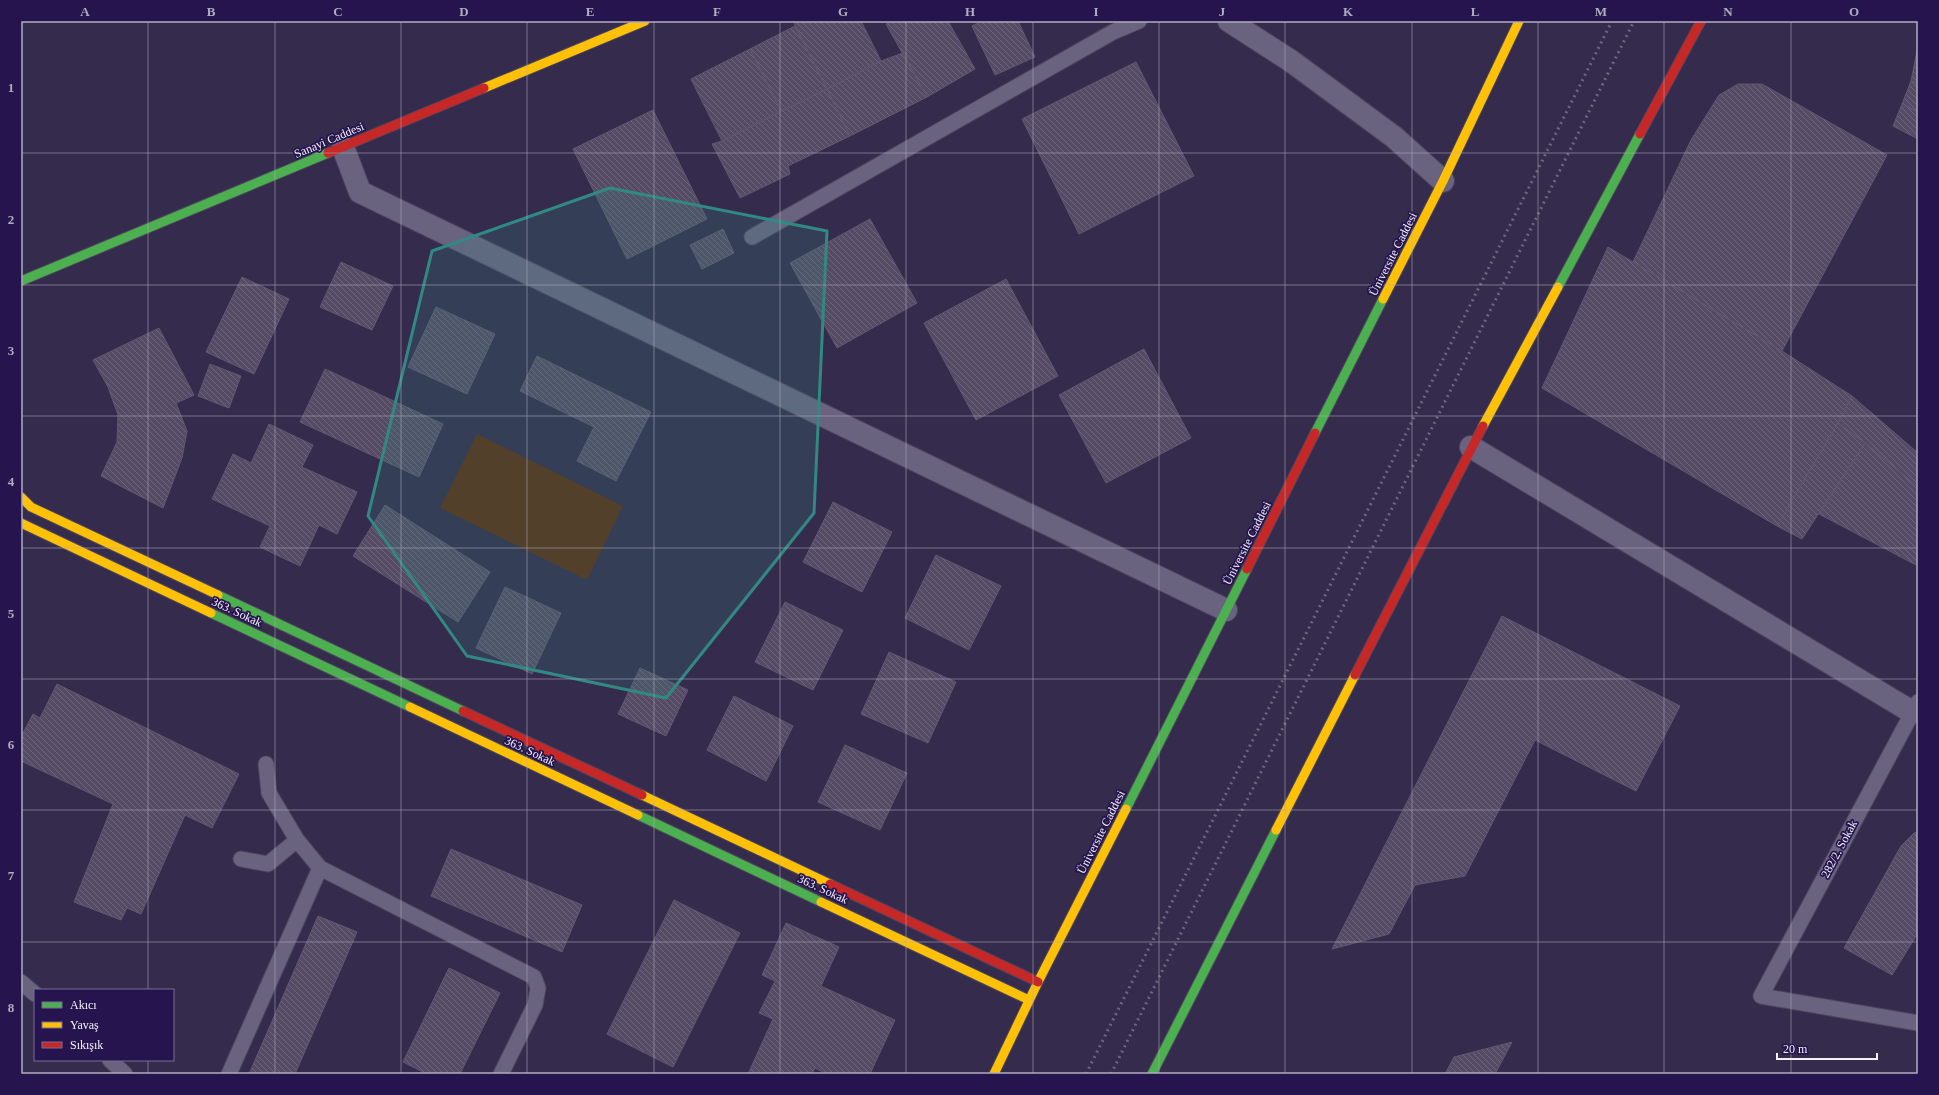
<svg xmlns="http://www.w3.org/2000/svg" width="1939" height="1095" font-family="Georgia,serif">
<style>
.garden{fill:#5a2f16}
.building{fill:url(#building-back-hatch);stroke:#625772}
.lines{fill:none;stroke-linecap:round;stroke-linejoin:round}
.lane-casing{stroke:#4d465d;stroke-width:17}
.street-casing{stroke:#4d465d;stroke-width:24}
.fast-casing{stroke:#4d465d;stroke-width:11}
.slow-casing{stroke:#4d465d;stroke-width:11}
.jam-casing{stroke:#4d465d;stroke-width:11}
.lane{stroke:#6a637f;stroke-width:15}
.street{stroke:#6a637f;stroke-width:22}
.fast{stroke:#4caf50;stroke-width:9}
.slow{stroke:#ffc107;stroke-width:9}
.jam{stroke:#c62828;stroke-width:9}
.rail{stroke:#6b657d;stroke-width:3;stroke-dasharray:2 4;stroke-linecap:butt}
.marked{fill:#318983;fill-opacity:0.2;stroke:#318983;stroke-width:3;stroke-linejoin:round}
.grid{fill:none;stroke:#b0adbd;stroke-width:1;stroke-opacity:0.55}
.labels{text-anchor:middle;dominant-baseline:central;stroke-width:3.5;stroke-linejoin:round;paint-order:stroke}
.street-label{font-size:12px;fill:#f3f2fa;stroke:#26144e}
.neatline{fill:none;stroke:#b0adbd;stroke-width:1.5}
.grid-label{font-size:13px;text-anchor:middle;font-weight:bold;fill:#b0adbd}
</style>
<defs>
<pattern id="building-back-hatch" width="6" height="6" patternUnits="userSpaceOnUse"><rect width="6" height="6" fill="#554b65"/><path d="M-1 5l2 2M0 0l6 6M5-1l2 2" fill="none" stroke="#6e657c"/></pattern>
</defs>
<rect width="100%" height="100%" fill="#352c4d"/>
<path class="garden" d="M 477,434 L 623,506 L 587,580 L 440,508 Z"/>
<path class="building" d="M 793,21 L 861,21 L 881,61 L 827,89 Z
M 892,21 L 948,21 L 975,69 L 927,97 L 886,24 Z
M 982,21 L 1018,21 L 1035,57 L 995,75 L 972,26 Z
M 795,26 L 827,89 L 781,111 L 750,49 Z
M 1918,46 L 1918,83 L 1911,81 Z
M 750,49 L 781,111 L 722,141 L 691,79 Z
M 903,53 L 927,97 L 850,136 L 827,89 L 881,61 Z
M 1136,62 L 1194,176 L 1079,234 L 1022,119 Z
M 1911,81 L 1918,83 L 1918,112 L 1902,104 Z
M 1738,84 L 1762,84 L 1887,155 L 1782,351 L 1633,262 L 1691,140 L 1719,95 Z
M 827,89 L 850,136 L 788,166 L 790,174 L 740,198 L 712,144 L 722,141 Z
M 1902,104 L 1918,112 L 1918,139 L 1893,126 Z
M 653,110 L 707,219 L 627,259 L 573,149 Z
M 870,219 L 917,303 L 837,348 L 790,263 Z
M 723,229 L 734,253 L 702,269 L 690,245 Z
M 1608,247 L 1782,351 L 1852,396 L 1838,423 L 1777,526 L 1542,388 Z
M 341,262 L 393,286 L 372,330 L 320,307 Z
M 242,277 L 289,299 L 254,374 L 206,352 Z
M 1006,279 L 1058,376 L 976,420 L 924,323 Z
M 436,307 L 495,334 L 467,394 L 408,367 Z
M 159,328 L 194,395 L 176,403 L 187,431 L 182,458 L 163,508 L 101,476 L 117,442 L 118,415 L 108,387 L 93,360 Z
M 1144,349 L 1191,438 L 1106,483 L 1059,395 Z
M 537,356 L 651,412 L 616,481 L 577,461 L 594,427 L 520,391 Z
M 210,364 L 241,376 L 229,408 L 198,396 Z
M 325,369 L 443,424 L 419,477 L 300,422 Z
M 1852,396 L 1918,453 L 1918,487 L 1865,443 L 1838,423 Z
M 1838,423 L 1865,443 L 1802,539 L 1777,526 Z
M 269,424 L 313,445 L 302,467 L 357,492 L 337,534 L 319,525 L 300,566 L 260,547 L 270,526 L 212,499 L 233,454 L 251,463 Z
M 1865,443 L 1918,487 L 1918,566 L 1819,514 Z
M 833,502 L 892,532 L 862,592 L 803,562 Z
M 385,505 L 490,572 L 458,622 L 353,556 Z
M 936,555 L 1001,586 L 969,650 L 905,618 Z
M 505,587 L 561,613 L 532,674 L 476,648 Z
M 785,602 L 843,630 L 813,690 L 755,662 Z
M 1502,616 L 1680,706 L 1636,791 L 1535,740 L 1465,876 L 1415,885 L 1389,934 L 1332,949 Z
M 889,652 L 956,682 L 928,743 L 861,714 Z
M 640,668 L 688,690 L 666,736 L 618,714 Z
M 57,684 L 239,774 L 212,828 L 185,815 L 141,914 L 127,908 L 121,920 L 74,902 L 113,804 L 21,761 L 21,737 L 33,714 L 40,718 Z
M 734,696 L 793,726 L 766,781 L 707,750 Z
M 845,745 L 907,773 L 880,830 L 818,802 Z
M 1918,832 L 1918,933 L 1892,975 L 1844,948 L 1901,846 L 1914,833 Z
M 451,849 L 582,905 L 562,952 L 431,896 Z
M 674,900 L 740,933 L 673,1067 L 607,1034 Z
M 318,916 L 357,932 L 295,1074 L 249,1074 Z
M 786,923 L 839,947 L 821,986 L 895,1020 L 870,1074 L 827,1074 L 815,1068 L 812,1074 L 748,1074 L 773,1019 L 759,1013 L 775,981 L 762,975 Z
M 449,968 L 500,993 L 460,1074 L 427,1074 L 403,1062 Z
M 1512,1042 L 1495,1074 L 1445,1074 L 1454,1057 Z"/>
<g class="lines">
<g class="lane-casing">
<path id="lane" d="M 752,237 L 1113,32 L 1139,21
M 1918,702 L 1761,996 L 1918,1023
M 266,764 L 269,793 L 297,840 L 320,868 L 534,977 L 538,988 L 535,1005 L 501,1074
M 241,859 L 268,864 L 297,840
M 21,982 L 35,994
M 110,1060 L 125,1074
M 229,1074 L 320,868"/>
</g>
<g class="street-casing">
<path id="street" d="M 1229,21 L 1291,61 L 1394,137 L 1443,181
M 343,147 L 360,192 L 1226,610
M 1471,447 L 1912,712"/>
</g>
<g class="fast-casing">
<path id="fast" d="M 21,281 L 328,153
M 1558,287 L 1640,134
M 1315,433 L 1383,299
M 218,595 L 463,711
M 211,613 L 410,707
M 1126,809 L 1247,569
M 638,815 L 821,902
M 1152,1074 L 1276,830"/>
</g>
<g class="slow-casing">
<path id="slow" d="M 484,88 L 645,21
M 1383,299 L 1443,181 L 1519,21
M 1483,426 L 1558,287
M 21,497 L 31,507 L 218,595
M 21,523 L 211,613
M 410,707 L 638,815
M 642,795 L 830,884
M 1276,830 L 1355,675
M 821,902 L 1029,1000
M 994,1074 L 1038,982 L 1126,809"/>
</g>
<g class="jam-casing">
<path id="jam" d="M 1640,134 L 1701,21
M 328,153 L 484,88
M 1247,569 L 1315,433
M 1355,675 L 1483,426
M 463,711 L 642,795
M 830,884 L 1038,982"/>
</g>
<use href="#lane" class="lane"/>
<use href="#street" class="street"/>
<use href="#fast" class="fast"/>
<use href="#slow" class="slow"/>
<use href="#jam" class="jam"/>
<path class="rail" d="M 1086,1074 L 1612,21
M 1111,1074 L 1634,21"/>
</g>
<path class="marked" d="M 610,188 L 827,231 L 814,513 L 666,698 L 467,656 L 368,516 L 432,251 Z"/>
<path class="grid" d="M 148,21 L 148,990M 275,21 L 275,1074M 401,21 L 401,1074M 527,21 L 527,1074M 654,21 L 654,1074M 780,21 L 780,1074M 906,21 L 906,1074M 1033,21 L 1033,1074M 1159,21 L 1159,1074M 1285,21 L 1285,1074M 1412,21 L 1412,1074M 1538,21 L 1538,1074M 1664,21 L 1664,1074M 1791,21 L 1791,1074M 21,153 L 1918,153M 21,285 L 1918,285M 21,416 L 1918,416M 21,548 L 1918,548M 21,679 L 1918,679M 21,810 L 1918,810M 21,942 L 1918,942M 148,1060 L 148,1074"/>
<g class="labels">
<g class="street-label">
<text transform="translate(329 140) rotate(-23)">Sanayi Caddesi</text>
<text transform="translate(1393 254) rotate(-63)">Üniversite Caddesi</text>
<text transform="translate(1247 543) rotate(-63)">Üniversite Caddesi</text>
<text transform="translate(237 612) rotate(25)">363. Sokak</text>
<text transform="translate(530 751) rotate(25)">363. Sokak</text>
<text transform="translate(1101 832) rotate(-63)">Üniversite Caddesi</text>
<text transform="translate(1839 849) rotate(-62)">282/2. Sokak</text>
<text transform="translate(823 889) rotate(25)">363. Sokak</text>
</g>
</g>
<rect width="1939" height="1095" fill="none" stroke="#26144e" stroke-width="44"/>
<rect x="34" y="989" width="140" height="72" fill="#26144e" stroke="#786d93"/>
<rect x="42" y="1002" width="20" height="6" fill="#4caf50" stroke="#786d93"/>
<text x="70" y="1009" font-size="12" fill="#f3f2fa">Akıcı</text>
<rect x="42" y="1022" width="20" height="6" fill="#ffc107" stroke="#786d93"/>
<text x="70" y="1029" font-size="12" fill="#f3f2fa">Yavaş</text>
<rect x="42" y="1042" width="20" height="6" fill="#c62828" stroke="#786d93"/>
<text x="70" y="1049" font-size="12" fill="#f3f2fa">Sıkışık</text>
<path d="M1777 1053v6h100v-6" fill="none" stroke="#f3f2fa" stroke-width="2"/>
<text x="1783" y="1053" font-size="12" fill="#f3f2fa" stroke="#26144e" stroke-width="3" paint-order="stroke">20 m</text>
<rect x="22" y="22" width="1895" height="1051" class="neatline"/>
<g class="grid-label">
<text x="85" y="16">A</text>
<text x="211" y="16">B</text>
<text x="338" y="16">C</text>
<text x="464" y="16">D</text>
<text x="590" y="16">E</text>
<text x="717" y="16">F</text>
<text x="843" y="16">G</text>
<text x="970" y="16">H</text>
<text x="1096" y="16">I</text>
<text x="1222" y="16">J</text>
<text x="1348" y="16">K</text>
<text x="1475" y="16">L</text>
<text x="1601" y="16">M</text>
<text x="1728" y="16">N</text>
<text x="1854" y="16">O</text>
<text x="11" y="92">1</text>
<text x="11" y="224">2</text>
<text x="11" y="355">3</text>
<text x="11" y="486">4</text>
<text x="11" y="618">5</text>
<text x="11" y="749">6</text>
<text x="11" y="880">7</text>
<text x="11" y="1012">8</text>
</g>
</svg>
